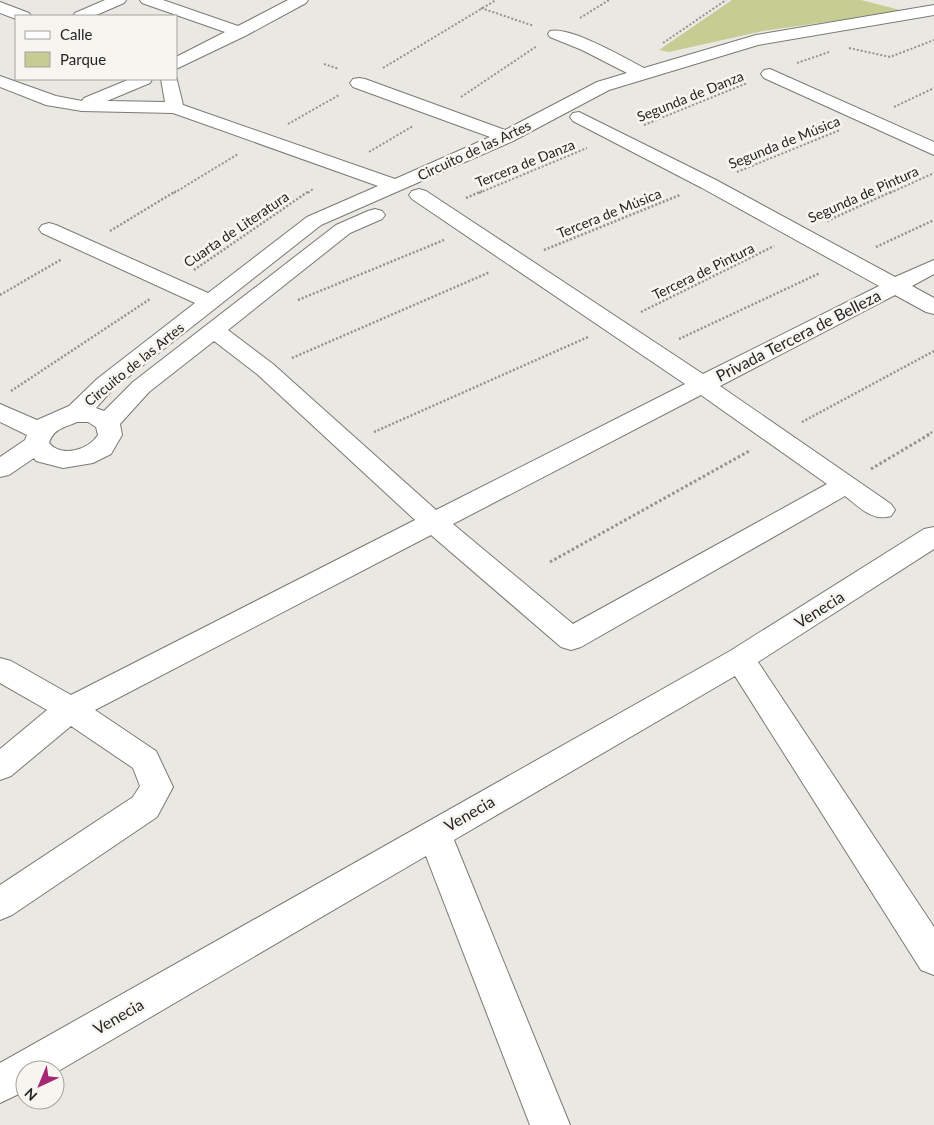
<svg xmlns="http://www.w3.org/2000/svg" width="934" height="1125" font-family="Lato,sans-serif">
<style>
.green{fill:#c6cd93}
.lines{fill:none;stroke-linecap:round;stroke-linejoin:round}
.minor-casing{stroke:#7a7974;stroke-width:2}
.path-far2{stroke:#93938e;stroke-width:2;stroke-dasharray:2 2;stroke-linecap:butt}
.path-far1{stroke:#93938e;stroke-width:2.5;stroke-dasharray:2 2;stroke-linecap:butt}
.path{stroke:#93938e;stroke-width:3;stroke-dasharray:2.5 2.5;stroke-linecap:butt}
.minor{fill:#fff;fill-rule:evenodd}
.labels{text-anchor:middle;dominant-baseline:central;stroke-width:5;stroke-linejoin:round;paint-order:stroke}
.far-street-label{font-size:14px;fill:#252523;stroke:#f7f5f0}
.street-label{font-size:16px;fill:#252523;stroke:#f7f5f0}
</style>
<rect width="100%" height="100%" fill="#e9e8e2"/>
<path class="green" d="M 732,0 L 861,0 L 904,11 L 763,31 L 669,52 L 659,50 Z"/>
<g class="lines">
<g class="minor-casing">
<path id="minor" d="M 105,0 L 126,0 L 124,3 L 94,16 L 73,16 L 75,13 Z
M 140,0 L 163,0 L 238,26 L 288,0 L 308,0 L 306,3 L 247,35 L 176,69 L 176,57 L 225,32 L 142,3 Z
M 0,2 L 29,13 L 31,16 L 16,16 L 16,19 L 0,13 Z
M 934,5 L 934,15 L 758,45 L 609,90 L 513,141 L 321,225 L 113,389 L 96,408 L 104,411 L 133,382 L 336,225 L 368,211 L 375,209 L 382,211 L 385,215 L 382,219 L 350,233 L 228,330 L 273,364 L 436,510 L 685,384 L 412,199 L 409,195 L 412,191 L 419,189 L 426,191 L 703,374 L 879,286 L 702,188 L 573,121 L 570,117 L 573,113 L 579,112 L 716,180 L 895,277 L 934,260 L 934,274 L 912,286 L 934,298 L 934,314 L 926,312 L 895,295 L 720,386 L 891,504 L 895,510 L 891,516 C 873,522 859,507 845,496 L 581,647 L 571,650 L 561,647 L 431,535 L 95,710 L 156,751 L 173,787 L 157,817 L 12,915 L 0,920 L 0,885 L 133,797 L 140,786 L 133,768 L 71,726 L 11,776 L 0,780 L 0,749 L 47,710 L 0,683 L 0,658 L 11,661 L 71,695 L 415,520 L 257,374 L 214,341 L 149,392 L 120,424 L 122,435 L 111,454 L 93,463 L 63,468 L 36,461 L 34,458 L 9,475 L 0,477 L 0,457 L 25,440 L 27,435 L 0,422 L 0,404 L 37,420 L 69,406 L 97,379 L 195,303 L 42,233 L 39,229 L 42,225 L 49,223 L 56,225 L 208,293 L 307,217 L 378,186 L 173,113 L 82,111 L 46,105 L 0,87 L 0,76 L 56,96 L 82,101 L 84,98 L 130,79 L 152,79 L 150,83 L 107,101 L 165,102 L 161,79 L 176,79 L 176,76 L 183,105 L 395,179 L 490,137 L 353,87 L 350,83 L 353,79 L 359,78 L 365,79 L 505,130 L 597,82 L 627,73 L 582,50 L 550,37 L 548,34 L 550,31 C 570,26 625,58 644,68 L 756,35 ZM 701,395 L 827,484 L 573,624 L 453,524 ZM 77,422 L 88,422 L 96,427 L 98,435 C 88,450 62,458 49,443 C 54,428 64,428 77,422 Z
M 770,69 L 934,142 L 934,155 L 764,78 L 761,74 L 764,70 Z
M 934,527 L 934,549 L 758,662 L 934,927 L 934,975 L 921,970 L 735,676 L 454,840 L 570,1125 L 530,1125 L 426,856 L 55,1073 L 55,1070 L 25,1070 L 25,1091 L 0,1103 L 0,1063 L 730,651 L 924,529 Z"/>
</g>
<path class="path-far2" d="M 481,8 L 534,26
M 580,18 L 609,0
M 663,43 L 726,0
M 849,48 L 890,57 L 934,40
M 797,63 L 829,52
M 324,64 L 339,69
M 383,68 L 496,0
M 461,97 L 537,46
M 894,107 L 934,88
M 288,124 L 339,95
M 644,125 L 747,83
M 369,152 L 413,126
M 737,172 L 840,130
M 174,193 L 238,154
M 308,193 L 313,189
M 479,193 L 587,148
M 890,193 L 934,173"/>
<path class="path-far1" d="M 466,198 L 482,191
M 827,221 L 893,191
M 110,231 L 176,191
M 876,247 L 934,220
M 544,250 L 680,195
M 194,270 L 309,191
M 0,295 L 62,259
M 298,300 L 444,240
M 641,312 L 774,246
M 679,339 L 820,273
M 292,358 L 490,272
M 11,391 L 150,299
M 802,422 L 934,351
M 374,432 L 588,337
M 927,435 L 934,431"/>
<path class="path" d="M 871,469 L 930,434
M 550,562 L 751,450"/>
<use href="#minor" class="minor"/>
</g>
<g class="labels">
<g class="far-street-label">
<text transform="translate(690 96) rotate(-22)">Segunda de Danza</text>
<text transform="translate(784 142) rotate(-22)">Segunda de Música</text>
<text transform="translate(474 150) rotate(-25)">Circuito de las Artes</text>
<text transform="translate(525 163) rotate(-22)">Tercera de Danza</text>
<text transform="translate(863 194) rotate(-24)">Segunda de Pintura</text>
<text transform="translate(609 213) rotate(-22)">Tercera de Música</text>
<text transform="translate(236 229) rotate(-34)">Cuarta de Literatura</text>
<text transform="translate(703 271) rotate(-26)">Tercera de Pintura</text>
<text transform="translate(134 364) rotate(-39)">Circuito de las Artes</text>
</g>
<g class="street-label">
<text transform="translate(798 335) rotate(-27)">Privada Tercera de Belleza</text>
<text transform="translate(819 609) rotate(-32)">Venecia</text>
<text transform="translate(469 813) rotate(-30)">Venecia</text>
<text transform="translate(118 1016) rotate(-30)">Venecia</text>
</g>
</g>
<rect x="15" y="15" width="162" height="65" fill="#f7f5f0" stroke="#a3a29e"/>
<rect x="25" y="31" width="25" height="8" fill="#ffffff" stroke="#a3a29e"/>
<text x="60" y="40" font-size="15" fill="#252523">Calle</text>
<rect x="25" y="52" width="25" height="15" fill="#c6cd93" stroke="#a3a29e"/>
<text x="60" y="65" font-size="15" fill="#252523">Parque</text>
<g transform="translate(40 1085) rotate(224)"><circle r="24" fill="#f7f5f0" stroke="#a3a29e"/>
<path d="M0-4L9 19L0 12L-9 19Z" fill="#a62574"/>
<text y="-8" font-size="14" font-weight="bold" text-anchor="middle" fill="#252523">N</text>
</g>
</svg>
